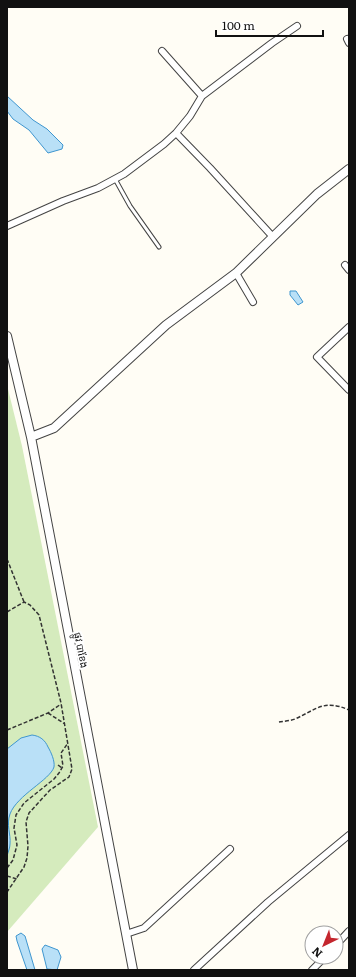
<svg xmlns="http://www.w3.org/2000/svg" width="356" height="977" font-family="Literata,'Noto Sans Khmer',serif">
<style>
.green{fill:#d5ebbd}
.water{fill:#b9e0f7;stroke:#3f96cf}
.lines{fill:none;stroke-linecap:round;stroke-linejoin:round}
.service-casing{stroke:#444;stroke-width:5}
.minor-casing{stroke:#444;stroke-width:8}
.tertiary-casing{stroke:#444;stroke-width:10}
.path{stroke:#333;stroke-width:1.5;stroke-dasharray:4 2;stroke-linecap:butt}
.service{stroke:#fff;stroke-width:3}
.minor{stroke:#fff;stroke-width:6}
.tertiary{stroke:#fff;stroke-width:8}
.labels{text-anchor:middle;dominant-baseline:central;stroke-width:4;stroke-linejoin:round;paint-order:stroke}
.street-label{font-size:10px;fill:#111;stroke:#fff}
</style>
<rect width="100%" height="100%" fill="#fffdf5"/>
<path class="green" d="M 7,385 L 22,446 L 98,827 L 7,932 Z"/>
<path class="water" d="M 7,96 L 33,120 L 47,129 L 63,145 L 62,149 L 48,153 L 29,130 L 13,119 L 7,111 Z
M 290,291 L 296,291 L 303,302 L 298,305 L 290,295 Z
M 32,735 C 40,736 45,740 48,747 C 51,752 55,761 54,767 C 50,780 17,795 10,814 C 6,825 11,834 10,844 C 10,848 8,852 7,856 L 7,749 L 21,738 Z
M 21,933 L 25,936 L 35,970 L 27,970 L 17,941 L 16,936 Z
M 45,945 L 58,950 L 61,957 L 57,970 L 47,969 L 42,949 Z"/>
<g class="lines">
<g class="service-casing">
<path id="service" d="M 115,179 L 130,206 L 159,247"/>
</g>
<g class="minor-casing">
<path id="minor" d="M 347,39 L 349,43
M 162,51 L 202,96
M 176,133 L 210,168 L 273,237
M 7,226 L 63,201 L 98,188 L 124,174 L 164,144 L 176,133 L 190,116 L 202,96 L 272,43 L 297,26
M 345,265 L 349,270
M 236,273 L 253,302
M 349,327 L 317,357 L 349,390
M 126,934 L 144,928 L 230,849
M 336,945 L 349,931
M 194,970 L 268,902 L 349,835
M 312,970 L 325,957"/>
</g>
<g class="tertiary-casing">
<path id="tertiary" d="M 7,336 L 31,437 L 133,970
M 31,437 L 54,428 L 166,325 L 236,273 L 317,194 L 349,169"/>
</g>
<path class="path" d="M 7,559 L 24,602
M 7,612 L 24,602 L 30,605 L 39,615 L 61,703 L 72,769 L 69,777 L 50,790 L 29,813 L 26,822 L 28,846 L 27,858 L 24,867 L 7,892
M 48,713 L 65,724
M 279,722 C 284,721 290,721 295,719 C 317,709 324,699 349,710
M 7,730 L 48,713 L 61,704
M 58,765 L 62,768
M 7,868 L 13,860 L 17,845 L 14,828 L 16,815 L 24,803 L 54,779 L 59,773 L 63,766 L 61,753 L 68,743
M 7,876 L 17,879"/>
<use href="#service" class="service"/>
<use href="#minor" class="minor"/>
<use href="#tertiary" class="tertiary"/>
</g>
<g class="labels">
<g class="street-label">
<text transform="translate(82 650) rotate(79)">ផ្លូវ បាខែង</text>
</g>
</g>
<rect width="356" height="977" fill="none" stroke="#111111" stroke-width="16"/>
<g transform="translate(324 945) rotate(223)"><circle r="19" fill="#ffffff" stroke="#a0a0a0"/>
<path d="M0-3L7 15L0 10L-7 15Z" fill="#c4262e"/>
<text y="-6" font-size="11" font-weight="bold" text-anchor="middle" fill="#111111">N</text>
</g>
<path d="M216 30v6h107v-6" fill="none" stroke="#111111" stroke-width="2"/>
<text x="222" y="30" font-size="12" fill="#111111" stroke="#ffffff" stroke-width="3" paint-order="stroke">100 m</text>
</svg>
